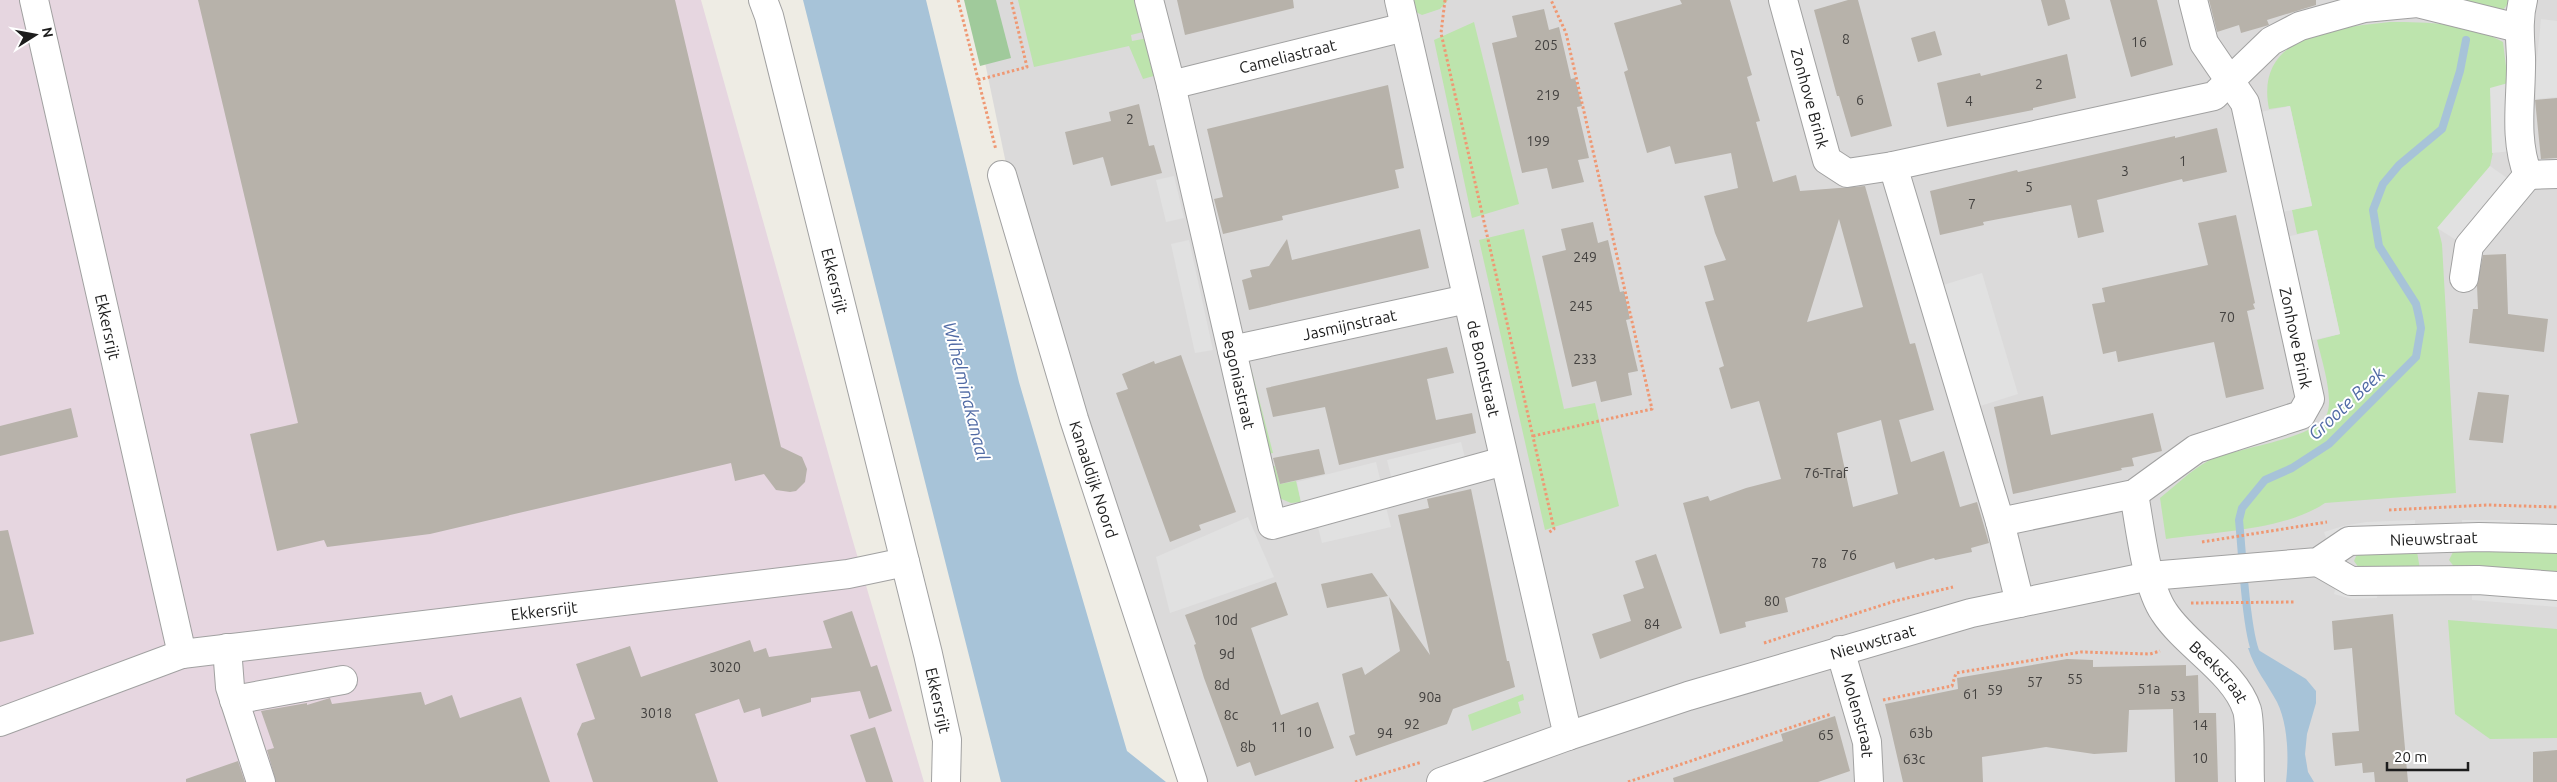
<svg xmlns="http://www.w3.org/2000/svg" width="2557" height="782" font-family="Ubuntu,sans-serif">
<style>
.residential{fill:#dbdada}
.industrial{fill:#e6d6e0}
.grass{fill:#bde4ad}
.forest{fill:#a0ca9b}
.parking{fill:#e1e1e1}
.water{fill:#a7c3d8}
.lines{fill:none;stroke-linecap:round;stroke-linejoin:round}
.stream{stroke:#a7c3d8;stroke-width:8}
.building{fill:#b7b2aa;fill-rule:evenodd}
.minor-casing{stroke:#a1a1a1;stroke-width:30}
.path{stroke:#ef9873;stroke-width:3;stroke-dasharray:2.5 2.5;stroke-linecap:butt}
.minor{stroke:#fff;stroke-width:28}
.labels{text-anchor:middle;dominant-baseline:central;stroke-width:4;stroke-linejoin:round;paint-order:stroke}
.number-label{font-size:14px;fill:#444240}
.street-label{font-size:16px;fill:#1d1d1d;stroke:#fff}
.water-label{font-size:18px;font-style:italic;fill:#516ba5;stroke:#fff}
</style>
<rect width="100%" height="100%" fill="#eeece4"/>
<path class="residential" d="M 972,0 L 2557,0 L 2557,782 L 1191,782 L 1052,385 Z"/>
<path class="industrial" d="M 0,0 L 701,0 L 852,538 L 924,782 L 0,782 Z"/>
<path class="grass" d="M 1018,0 L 1139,0 L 1147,31 L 1131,35 L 1132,41 L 1148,38 L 1157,75 L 1143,79 L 1129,46 L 1034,67 Z
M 1413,0 L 1448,0 L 1440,9 L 1422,15 L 1416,12 Z
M 2463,0 L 2508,0 L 2507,5 L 2500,13 L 2463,3 Z
M 1474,22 L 1519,204 L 1472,218 L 1434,40 Z
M 2390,22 C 2427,22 2470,23 2503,42 L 2508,83 L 2490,166 L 2481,180 L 2438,228 L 2442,244 L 2456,493 L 2325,503 C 2286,530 2214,532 2166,539 L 2160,498 C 2175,486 2191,470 2208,461 C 2232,448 2316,440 2327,414 C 2334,397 2321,358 2317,340 L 2340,334 L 2317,230 L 2297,234 L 2292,210 L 2312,205 L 2290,106 L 2269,109 C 2254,34 2336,28 2390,22 Z
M 1524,229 L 1564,409 L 1595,403 L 1619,506 L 1545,530 L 1479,240 Z
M 1248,364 L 1250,364 L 1273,453 L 1266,454 Z
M 1275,466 L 1280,484 L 1296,481 L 1301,502 L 1291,503 L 1279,498 L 1269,468 Z
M 2454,550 L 2557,552 L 2557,576 L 2455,568 L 2449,560 Z
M 2417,552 L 2420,569 L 2359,568 L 2354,561 L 2357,554 Z
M 2448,620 L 2557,629 L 2557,738 L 2490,739 L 2455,714 Z
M 1523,694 L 1524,700 L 1518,702 L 1521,713 L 1472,731 L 1468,715 Z"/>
<path class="forest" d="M 964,0 L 996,0 L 1011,58 L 980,66 Z"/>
<path class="parking" d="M 2541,19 L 2557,21 L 2557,97 L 2536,99 L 2535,80 Z
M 2508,83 L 2512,151 L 2492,153 L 2490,88 Z
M 2290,106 L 2312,206 L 2282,212 L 2260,112 Z
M 2490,166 L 2510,180 L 2461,243 L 2437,228 Z
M 1174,176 L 1184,218 L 1166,222 L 1156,180 Z
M 2317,230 L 2340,334 L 2309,341 L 2286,237 Z
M 1189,240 L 1213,350 L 1195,353 L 1171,244 Z
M 1982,273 L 2018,394 L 1977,407 L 1940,286 Z
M 1461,442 L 1466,462 L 1392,480 L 1387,460 Z
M 1376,462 L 1381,483 L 1301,502 L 1297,482 Z
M 1386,507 L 1391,527 L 1322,543 L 1317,523 Z
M 1248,517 L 1274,577 L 1170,613 L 1156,557 Z
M 2415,520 L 2415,528 L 2327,540 L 2324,532 L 2343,526 L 2366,522 Z
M 2462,520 L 2510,520 L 2510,528 L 2462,528 Z
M 2336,587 L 2378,590 L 2377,598 L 2352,599 L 2334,594 Z
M 2472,590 L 2557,598 L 2557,607 L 2472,600 Z"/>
<path class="water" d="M 803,0 L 926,0 L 1019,382 L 1127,751 L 1166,782 L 1001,782 Z
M 2248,648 L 2255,648 L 2306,679 L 2316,691 L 2316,703 L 2307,734 L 2305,754 L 2308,772 L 2314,782 L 2286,782 C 2289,758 2288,724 2277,702 C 2267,683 2255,670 2248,648 Z"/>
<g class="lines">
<path class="stream" d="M 2258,657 C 2246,639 2242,547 2239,520 L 2242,508 L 2265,480 L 2292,468 L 2329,444 L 2416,357 L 2421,328 L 2419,317 L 2416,304 L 2379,246 L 2373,210 L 2383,184 L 2399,165 L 2442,129 L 2460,71 L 2466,40"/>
</g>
<path class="building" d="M 198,0 L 675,0 L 781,447 L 802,457 L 807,469 L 805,482 L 796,491 L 790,492 L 776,490 L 764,474 L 735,481 L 731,463 L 430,534 L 327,547 L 324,540 L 277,551 L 250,434 L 298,423 Z
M 1177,0 L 1293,0 L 1294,8 L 1185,35 Z
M 1680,0 L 1730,0 L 1752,75 L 1747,77 L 1760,121 L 1756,122 L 1773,182 L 1796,175 L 1800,191 L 1865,186 L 1910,344 L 1915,343 L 1934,410 L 1899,420 L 1911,462 L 1944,451 L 1960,507 L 1977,502 L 1989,543 L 1971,548 L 1972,552 L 1935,560 L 1934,558 L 1896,569 L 1894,562 L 1785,598 L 1788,612 L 1745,622 L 1746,627 L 1720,634 L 1683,503 L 1708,496 L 1710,501 L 1746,488 L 1781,479 L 1759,401 L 1731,409 L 1719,368 L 1724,366 L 1705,302 L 1714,300 L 1704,266 L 1726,260 L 1715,233 L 1704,196 L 1738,188 L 1731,153 L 1675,164 L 1670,146 L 1647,153 L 1624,72 L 1628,70 L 1614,23 L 1682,4 ZM 1839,219 L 1863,307 L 1807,322 ZM 1881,420 L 1898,494 L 1853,507 L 1837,433 Z
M 1848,0 L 1858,0 L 1892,126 L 1851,137 L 1839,96 L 1837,96 L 1814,10 Z
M 2041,0 L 2065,0 L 2070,19 L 2048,26 Z
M 2110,0 L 2157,0 L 2173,65 L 2131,77 Z
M 2209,0 L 2316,0 L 2316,5 L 2267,20 L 2269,25 L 2241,33 L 2239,25 L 2217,32 Z
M 1544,9 L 1549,30 L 1559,27 L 1571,79 L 1575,78 L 1582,106 L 1577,107 L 1589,158 L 1578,160 L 1584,182 L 1552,189 L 1547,168 L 1522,173 L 1492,43 L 1517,37 L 1512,16 Z
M 1935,31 L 1942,55 L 1918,62 L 1911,38 Z
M 2067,54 L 2076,98 L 2033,108 L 2033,110 L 1947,127 L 1937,83 L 1980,73 L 1981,76 Z
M 1388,85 L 1404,168 L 1395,170 L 1399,188 L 1282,216 L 1283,220 L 1223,234 L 1214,199 L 1223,197 L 1207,129 Z
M 2557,98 L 2557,158 L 2541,159 L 2535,100 Z
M 1139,104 L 1149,146 L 1154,145 L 1162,173 L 1111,186 L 1103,157 L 1073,165 L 1065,132 L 1111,121 L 1109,112 Z
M 2217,128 L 2227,172 L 2183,182 L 2182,179 L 2097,200 L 2104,232 L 2078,238 L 2071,205 L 1983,222 L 1984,225 L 1940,235 L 1930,191 L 2017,170 L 2018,172 L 2175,136 L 2175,138 Z
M 2236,215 L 2255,303 L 2253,304 L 2255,309 L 2247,311 L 2264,389 L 2226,398 L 2214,342 L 2118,362 L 2116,351 L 2103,354 L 2092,304 L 2105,302 L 2102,288 L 2208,265 L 2198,223 Z
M 1593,222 L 1598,243 L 1608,240 L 1620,292 L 1624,291 L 1630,319 L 1626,320 L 1638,371 L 1628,373 L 1632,395 L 1601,402 L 1596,381 L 1572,387 L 1542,256 L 1566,250 L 1561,229 Z
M 1420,229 L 1429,268 L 1249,310 L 1242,280 L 1252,277 L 1250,270 L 1269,266 L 1287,239 L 1292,260 Z
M 2506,254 L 2508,314 L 2548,319 L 2544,352 L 2469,343 L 2473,309 L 2478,309 L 2477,285 L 2483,255 Z
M 1447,347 L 1454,373 L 1427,379 L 1436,420 L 1472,413 L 1476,433 L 1339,465 L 1325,407 L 1273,417 L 1266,388 Z
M 1181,355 L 1236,512 L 1199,525 L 1201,530 L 1170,542 L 1116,393 L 1128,389 L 1122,374 L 1154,361 L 1155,364 Z
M 2478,392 L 2509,395 L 2503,443 L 2469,440 Z
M 2043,396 L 2051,435 L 2153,413 L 2162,451 L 2132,458 L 2134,466 L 2121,468 L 2122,470 L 2013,494 L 1994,407 Z
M 71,408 L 78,437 L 0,456 L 0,426 Z
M 1319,449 L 1325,474 L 1280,484 L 1273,458 Z
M 1471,489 L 1507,661 L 1509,661 L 1515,687 L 1453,709 L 1447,724 L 1356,756 L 1349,736 L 1355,734 L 1342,674 L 1362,667 L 1365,675 L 1400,651 L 1389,597 L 1430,655 L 1398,515 L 1429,508 L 1427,499 Z
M 8,530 L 34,634 L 0,642 L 0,531 Z
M 1656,554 L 1682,628 L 1600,659 L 1592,634 L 1631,621 L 1623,595 L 1644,588 L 1635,561 Z
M 1372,573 L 1388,596 L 1327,608 L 1321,584 Z
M 1276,582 L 1288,615 L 1251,628 L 1281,715 L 1318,702 L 1334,748 L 1255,776 L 1250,762 L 1237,767 L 1204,678 L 1194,645 L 1196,644 L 1185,615 Z
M 852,611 L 871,667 L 877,665 L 892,711 L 869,719 L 860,691 L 811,698 L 811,702 L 762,717 L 760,708 L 744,713 L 739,699 L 695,714 L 718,782 L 593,782 L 577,734 L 582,723 L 595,719 L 576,664 L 630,646 L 641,677 L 750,640 L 754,652 L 766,648 L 769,657 L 832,648 L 823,621 Z
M 2393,614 L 2408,782 L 2375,782 L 2374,772 L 2363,773 L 2362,763 L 2335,766 L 2332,733 L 2359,731 L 2352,648 L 2334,650 L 2332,621 Z
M 2067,659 L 2093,660 L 2093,667 L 2186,665 L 2186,676 L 2198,675 L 2199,713 L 2216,713 L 2218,782 L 2175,782 L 2173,709 L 2129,710 L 2127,752 L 2094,754 L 2046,747 L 1982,757 L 1983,782 L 1903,782 L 1885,704 L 1958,689 L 1957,678 Z
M 421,692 L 425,705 L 452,695 L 460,718 L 521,697 L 550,782 L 276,782 L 267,750 L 274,748 L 261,711 L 307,703 L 307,705 L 330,698 L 332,704 Z
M 1835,716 L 1850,771 L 1818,782 L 1674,782 L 1673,778 L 1783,741 L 1781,734 Z
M 875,727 L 893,782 L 866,782 L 850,735 Z
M 2557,750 L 2557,782 L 2533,782 L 2533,752 Z
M 238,761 L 245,782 L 186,782 L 186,779 Z"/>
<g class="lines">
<g class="minor-casing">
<g id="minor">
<path id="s1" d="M 34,0 L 182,654"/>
<path id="s2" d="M 763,0 L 769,16 L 928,654 L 947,740 L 946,782"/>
<path id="s3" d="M 1149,0 L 1171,85 L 1272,525 L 1504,461"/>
<path id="s4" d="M 1399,0 L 1568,736"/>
<path id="s5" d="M 1783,0 L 1827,160 L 1847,173 L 1893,166 L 2214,96 L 2271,41 L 2300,26 L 2364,8 L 2417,3 L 2518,28"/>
<path d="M 2523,0 C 2518,19 2520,37 2521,57 C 2522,96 2513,137 2528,175 L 2557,174"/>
<path id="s6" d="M 1171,85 L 1405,27"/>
<path d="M 1893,166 L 2000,522 L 2134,494 L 2196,449 L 2301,415 L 2310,399 L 2245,103 L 2204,43 L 2193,0"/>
<path id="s7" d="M 1002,175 L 1074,419 L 1193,782"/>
<path d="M 2464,278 L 2469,246 L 2528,175"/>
<path id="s8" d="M 1232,350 L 1467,299"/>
<path id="s9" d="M 2134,494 C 2140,526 2146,586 2164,612 C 2186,646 2235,672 2247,710 C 2251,724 2249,765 2250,782"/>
<path d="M 2000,522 L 2020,603"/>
<path d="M 2318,562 L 2351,581 L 2478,580 L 2557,586"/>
<path d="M 227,648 L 230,687 L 261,782"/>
<path id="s10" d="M 1840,650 L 1867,742 L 1869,782"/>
<path d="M 234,700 L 343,680"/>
<path id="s11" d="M 0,722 L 182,654 L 848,574 L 905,562"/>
<path id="s12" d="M 1441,782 L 1568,736 L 1688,696 L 1971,613 L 2150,576 L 2318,562 L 2349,541 L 2479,537 L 2557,539"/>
</g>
</g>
<path class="path" d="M 958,0 L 996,150
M 1445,0 L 1441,33 L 1554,529 L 1548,533
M 978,80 L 1027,67 L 1011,0
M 1533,436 L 1652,409 L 1566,33 L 1551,0
M 2389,510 L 2488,505 L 2557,507
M 2202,542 L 2327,522
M 2191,603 L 2295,602
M 1764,643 L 1895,601 L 1953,587
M 1883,700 L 1952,686 L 1956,673 L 2081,652 L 2150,654 L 2160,651
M 1355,782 L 1422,762
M 1628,782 L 1831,714"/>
<use href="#minor" class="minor"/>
</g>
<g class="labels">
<g class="number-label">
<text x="1846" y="39">8</text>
<text x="2139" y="42">16</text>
<text x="1546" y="45">205</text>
<text x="2039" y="84">2</text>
<text x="1548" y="95">219</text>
<text x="1860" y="100">6</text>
<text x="1969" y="101">4</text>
<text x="1130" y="119">2</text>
<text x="1538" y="141">199</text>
<text x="2183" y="161">1</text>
<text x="2125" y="171">3</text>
<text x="2029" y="187">5</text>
<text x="1972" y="204">7</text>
<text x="1585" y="257">249</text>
<text x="1581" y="306">245</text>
<text x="2227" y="317">70</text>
<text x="1585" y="359">233</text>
<text x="1826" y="473">76-Traf</text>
<text x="1849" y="555">76</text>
<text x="1819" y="563">78</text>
<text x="1772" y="601">80</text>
<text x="1226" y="620">10d</text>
<text x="1652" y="624">84</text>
<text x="1227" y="654">9d</text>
<text x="725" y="667">3020</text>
<text x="2075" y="679">55</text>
<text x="2035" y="682">57</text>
<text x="1222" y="685">8d</text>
<text x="2149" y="689">51a</text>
<text x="1995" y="690">59</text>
<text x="1971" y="694">61</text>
<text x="2178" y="696">53</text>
<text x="1430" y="697">90a</text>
<text x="656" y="713">3018</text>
<text x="1231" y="715">8c</text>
<text x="1412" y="724">92</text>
<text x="2200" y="725">14</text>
<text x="1279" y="727">11</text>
<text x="1304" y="732">10</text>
<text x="1385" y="733">94</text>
<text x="1921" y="733">63b</text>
<text x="1826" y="735">65</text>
<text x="1248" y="747">8b</text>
<text x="2200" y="758">10</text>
<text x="1914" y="759">63c</text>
</g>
<g class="street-label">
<text stroke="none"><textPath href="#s6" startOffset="120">Cameliastraat</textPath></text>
<text stroke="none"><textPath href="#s5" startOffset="102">Zonhove Brink</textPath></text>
<text stroke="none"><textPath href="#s2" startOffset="290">Ekkersrijt</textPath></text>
<text stroke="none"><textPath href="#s8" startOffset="120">Jasmijnstraat</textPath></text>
<text stroke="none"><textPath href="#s1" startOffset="335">Ekkersrijt</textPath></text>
<text transform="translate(2296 338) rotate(78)">Zonhove Brink</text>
<text stroke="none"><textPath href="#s4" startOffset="378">de Bontstraat</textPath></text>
<text stroke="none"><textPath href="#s3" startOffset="390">Begoniastraat</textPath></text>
<text stroke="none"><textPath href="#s7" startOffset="318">Kanaaldijk Noord</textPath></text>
<text stroke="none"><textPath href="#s12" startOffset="1030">Nieuwstraat</textPath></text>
<text stroke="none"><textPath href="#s11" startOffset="559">Ekkersrijt</textPath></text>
<text stroke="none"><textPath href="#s12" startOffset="454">Nieuwstraat</textPath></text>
<text stroke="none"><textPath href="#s9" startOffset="204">Beekstraat</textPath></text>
<text stroke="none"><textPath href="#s2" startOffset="722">Ekkersrijt</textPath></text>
<text stroke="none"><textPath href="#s10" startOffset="68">Molenstraat</textPath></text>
</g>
<g class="water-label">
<text transform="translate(967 391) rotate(76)">Wilhelminakanaal</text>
<text transform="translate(2346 403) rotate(-43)">Groote Beek</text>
</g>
</g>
<g transform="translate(35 35) rotate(79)" stroke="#ffffff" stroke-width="4" paint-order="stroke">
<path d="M0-4L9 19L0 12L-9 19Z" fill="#1d1d1d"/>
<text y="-8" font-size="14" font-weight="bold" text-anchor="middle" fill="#1d1d1d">N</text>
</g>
<path d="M2387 762v8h81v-8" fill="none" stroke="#1d1d1d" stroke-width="2.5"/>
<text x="2394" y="762" font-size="15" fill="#1d1d1d" stroke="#ffffff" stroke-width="4" paint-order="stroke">20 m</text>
</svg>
